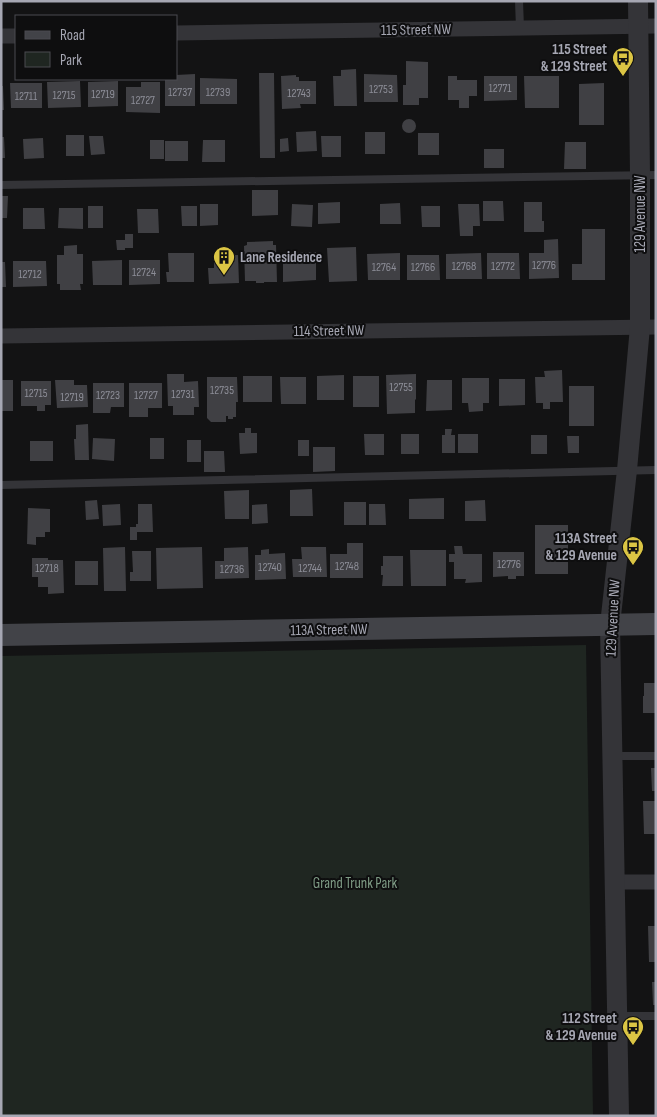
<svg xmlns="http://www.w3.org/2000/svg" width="657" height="1117" font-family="'Sofia Sans Condensed',sans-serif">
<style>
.green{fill:#1f2621}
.building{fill:#404044}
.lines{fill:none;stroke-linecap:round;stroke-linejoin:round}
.service{stroke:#343438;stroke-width:8}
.minor{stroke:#343438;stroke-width:15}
.tertiary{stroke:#343438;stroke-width:20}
.secondary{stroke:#424348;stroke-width:22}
.labels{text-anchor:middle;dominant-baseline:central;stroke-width:4;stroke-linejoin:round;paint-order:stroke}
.number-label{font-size:12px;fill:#8c8d97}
.street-label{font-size:15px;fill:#a6a7b3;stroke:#0e0e0f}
.poi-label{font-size:15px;font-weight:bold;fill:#a6a7b3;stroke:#0e0e0f;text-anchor:end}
.park-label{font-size:15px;fill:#7f9c86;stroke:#0e0e0f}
</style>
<rect width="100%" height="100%" fill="#131314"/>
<path class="green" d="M 586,645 L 593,1116 L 1,1116 L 1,656 Z"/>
<path class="building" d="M 406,61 L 428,62 L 428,98 L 419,98 L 419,105 L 403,105 L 403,85 L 406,85 Z
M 356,69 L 357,106 L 334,106 L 333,76 L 341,76 L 341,70 Z
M 259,73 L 274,73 L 275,158 L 260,158 Z
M 195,74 L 195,106 L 165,106 L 165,79 L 176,79 L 176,75 Z
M 364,74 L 397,75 L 398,102 L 364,102 Z
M 296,75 L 296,77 L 299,77 L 299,81 L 316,81 L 316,104 L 300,104 L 301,108 L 282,109 L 281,76 Z
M 448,76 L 457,76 L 457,80 L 477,80 L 477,96 L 469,96 L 469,108 L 459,108 L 459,100 L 448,100 Z
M 484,76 L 517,76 L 517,100 L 484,101 Z
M 524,76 L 559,76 L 559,108 L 525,108 Z
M 200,78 L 237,79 L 237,104 L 200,104 Z
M 80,81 L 81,107 L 48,108 L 47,82 Z
M 118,81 L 118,106 L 88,107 L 88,82 Z
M 141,82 L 160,82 L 160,113 L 126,112 L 126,87 L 141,87 Z
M 10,83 L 42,83 L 42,108 L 11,108 Z
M 604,83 L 604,125 L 579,125 L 579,84 Z
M 1,86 L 3,86 L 4,110 L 1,110 Z
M402 126a7 7 0 1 1 14 0a7 7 0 1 1-14 0Z
M 316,131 L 317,151 L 297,152 L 296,132 Z
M 365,132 L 385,132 L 385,154 L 365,154 Z
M 418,133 L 439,133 L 439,155 L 418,155 Z
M 66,135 L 84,135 L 84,156 L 66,156 Z
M 89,136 L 103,136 L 105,154 L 91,155 Z
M 321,136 L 341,136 L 341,157 L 322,157 Z
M 1,137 L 4,137 L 5,158 L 1,158 Z
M 43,138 L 44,158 L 24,159 L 23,139 Z
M 288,138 L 289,151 L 280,152 L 280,139 Z
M 150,140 L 164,140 L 164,159 L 150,159 Z
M 203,140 L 225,140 L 225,162 L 202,162 Z
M 165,141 L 188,141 L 188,161 L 165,161 Z
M 565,142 L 586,142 L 586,169 L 564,169 Z
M 484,149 L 504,149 L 504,168 L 484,168 Z
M 252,190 L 278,190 L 278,215 L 252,216 Z
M 1,196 L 8,196 L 7,218 L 1,218 Z
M 483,201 L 503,201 L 504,221 L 483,221 Z
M 340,202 L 340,223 L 318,224 L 318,203 Z
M 524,202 L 542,202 L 542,221 L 544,221 L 544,232 L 524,232 Z
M 400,203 L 401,224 L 380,224 L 380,204 Z
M 200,204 L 218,204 L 218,225 L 200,226 Z
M 292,204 L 313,205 L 312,227 L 291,226 Z
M 458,204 L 479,204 L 480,226 L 473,226 L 473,236 L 460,236 Z
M 88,206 L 103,206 L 103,228 L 88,228 Z
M 181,206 L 197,206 L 197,226 L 182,226 Z
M 421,206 L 440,206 L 440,227 L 422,227 Z
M 23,208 L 44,208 L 45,229 L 23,229 Z
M 59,208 L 83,208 L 83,229 L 58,228 Z
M 137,209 L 158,209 L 159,233 L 138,233 Z
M 582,229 L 605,229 L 605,280 L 572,280 L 572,264 L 582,264 Z
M 125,234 L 133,234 L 133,248 L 125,248 L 125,250 L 117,250 L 116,240 L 125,240 Z
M 558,239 L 559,278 L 529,279 L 529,253 L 544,253 L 544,240 Z
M 273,241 L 273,245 L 276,245 L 277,282 L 264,282 L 264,283 L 256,283 L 256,281 L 245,281 L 244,246 L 247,245 L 247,242 Z
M 77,245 L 77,254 L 83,254 L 83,284 L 80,284 L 81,290 L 60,290 L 60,284 L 57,284 L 57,255 L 64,255 L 64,246 Z
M 356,247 L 357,281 L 329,282 L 327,248 Z
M 283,252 L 316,252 L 316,280 L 283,282 Z
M 168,253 L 194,253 L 194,282 L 167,282 L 166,272 L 169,272 Z
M 400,253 L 400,280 L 368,280 L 367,254 Z
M 481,253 L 482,279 L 446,279 L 446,254 Z
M 487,253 L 519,253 L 520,279 L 487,279 Z
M 238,255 L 239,283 L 209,284 L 208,268 L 214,268 L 214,256 Z
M 407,255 L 439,255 L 440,280 L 407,280 Z
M 122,260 L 122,285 L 93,285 L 92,261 Z
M 129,260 L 160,260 L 160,284 L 129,285 Z
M 13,261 L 46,261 L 47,286 L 13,287 Z
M 1,262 L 5,262 L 6,287 L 1,287 Z
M 562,370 L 563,402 L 550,402 L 550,409 L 543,409 L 543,403 L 536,403 L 535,377 L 545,377 L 544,371 Z
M 167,374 L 184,374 L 184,382 L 198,381 L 199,407 L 194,407 L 194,415 L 173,415 L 173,406 L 168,406 Z
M 416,374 L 416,399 L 415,400 L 415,413 L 387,414 L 386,375 Z
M 344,375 L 344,400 L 317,400 L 317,376 Z
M 243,376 L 272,376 L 272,402 L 243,402 Z
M 353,376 L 379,376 L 379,407 L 353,407 Z
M 207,377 L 237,377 L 238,402 L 236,402 L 236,417 L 233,417 L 233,419 L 228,419 L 228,416 L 226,416 L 226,422 L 211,422 L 207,418 Z
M 280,377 L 306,377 L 306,404 L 281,404 Z
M 462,378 L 489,378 L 489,403 L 483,403 L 483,411 L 469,412 L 468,403 L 462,403 Z
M 499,379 L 525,379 L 525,405 L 499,406 Z
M 1,380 L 13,380 L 13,411 L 1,411 Z
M 55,380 L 74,380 L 74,385 L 87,385 L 88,407 L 57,408 Z
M 427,380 L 452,380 L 452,410 L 426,411 Z
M 21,381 L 51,381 L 51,405 L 45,405 L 45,411 L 37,411 L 37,406 L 21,406 Z
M 93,383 L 124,383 L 124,407 L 111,407 L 110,413 L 93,413 Z
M 129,383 L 162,383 L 162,408 L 148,408 L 148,417 L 129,417 Z
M 569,386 L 594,386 L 594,426 L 569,426 Z
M 88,424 L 89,460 L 75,460 L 74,439 L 76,439 L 76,425 Z
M 245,428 L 251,428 L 251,433 L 257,433 L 257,453 L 240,454 L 239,433 L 245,433 Z
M 445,429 L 452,429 L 451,435 L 455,435 L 455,453 L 442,453 L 442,435 L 445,435 Z
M 364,434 L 384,434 L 384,455 L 365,455 Z
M 401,434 L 419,434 L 419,454 L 401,454 Z
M 458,434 L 478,434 L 478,453 L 458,453 Z
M 531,435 L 547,435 L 547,454 L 531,454 Z
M 567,436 L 579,436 L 579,453 L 568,453 Z
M 93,438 L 115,439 L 114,461 L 92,459 Z
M 150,438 L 164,438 L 164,459 L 150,459 Z
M 187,440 L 201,440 L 201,462 L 187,462 Z
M 298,440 L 309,440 L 309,456 L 298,456 Z
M 30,441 L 53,441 L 53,461 L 30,461 Z
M 313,447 L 335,447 L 335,471 L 313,472 Z
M 204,451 L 224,451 L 225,472 L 204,472 Z
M 312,489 L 313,516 L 290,516 L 290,490 Z
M 249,490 L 249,519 L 225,519 L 224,491 Z
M 444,498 L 444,519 L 409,519 L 409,499 Z
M 97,500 L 99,519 L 86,520 L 85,501 Z
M 485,500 L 486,521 L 465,521 L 465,501 Z
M 344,502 L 366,502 L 366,525 L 344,525 Z
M 120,504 L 121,525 L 103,526 L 102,505 Z
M 138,504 L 152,504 L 153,532 L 137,532 L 137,540 L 130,540 L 130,527 L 136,527 L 136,524 L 138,524 Z
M 267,504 L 268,523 L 252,524 L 252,505 Z
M 369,504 L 385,504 L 386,525 L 369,525 Z
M 28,508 L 50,509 L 50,532 L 45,532 L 45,537 L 36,537 L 36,545 L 27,544 Z
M 535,525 L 568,525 L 568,574 L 535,574 Z
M 347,543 L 363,543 L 363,578 L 330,578 L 330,554 L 347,554 Z
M 454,546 L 462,546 L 463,554 L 482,554 L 482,582 L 465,583 L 466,579 L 454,579 L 454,562 L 449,562 L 449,554 L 455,554 Z
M 125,547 L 126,591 L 104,591 L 103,548 Z
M 202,547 L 203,588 L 157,589 L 156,548 Z
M 248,547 L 249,578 L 215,579 L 215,561 L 224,561 L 224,548 Z
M 301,547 L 326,547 L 327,577 L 293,577 L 292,559 L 302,559 Z
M 269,549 L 269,554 L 285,553 L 286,579 L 255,580 L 255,555 L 261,555 L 261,550 Z
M 410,550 L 446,550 L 446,586 L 411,586 Z
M 132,551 L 151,551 L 151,581 L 130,581 L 130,572 L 133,572 Z
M 493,552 L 524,552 L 524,576 L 516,576 L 516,579 L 508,579 L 508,576 L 493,577 Z
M 383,556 L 403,556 L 403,586 L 382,586 L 383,575 L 381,575 L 381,566 L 383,566 Z
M 32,558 L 48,558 L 48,560 L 63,560 L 64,593 L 48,594 L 48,587 L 38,587 L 38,577 L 32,577 Z
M 75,561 L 98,561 L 98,585 L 75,585 Z
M 644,683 L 656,683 L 656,713 L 643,713 L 643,696 L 644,696 Z
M 651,768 L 656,768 L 656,791 L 652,791 Z
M 643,801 L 656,801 L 656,834 L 644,834 Z
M 648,926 L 656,926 L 656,962 L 649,962 Z
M 652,982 L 656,982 L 656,1005 L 653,1005 Z"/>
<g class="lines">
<path class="service" d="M 519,1 L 520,28
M 1,185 L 656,175
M 1,485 L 656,470
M 613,756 L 656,756
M 618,1016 L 656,1016"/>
<path class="minor" d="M 176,33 L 656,26
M 1,36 L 16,36
M 1,336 L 656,327
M 614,882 L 656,882"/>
<path class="tertiary" d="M 619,1116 L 610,625 L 627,470 L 640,327 L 640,175 L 638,1"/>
<path class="secondary" d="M 1,635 L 656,624"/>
</g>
<defs>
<g id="bus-pin" transform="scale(1.125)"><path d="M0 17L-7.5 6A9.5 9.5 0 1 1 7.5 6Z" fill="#dbc544" stroke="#0e0e0f"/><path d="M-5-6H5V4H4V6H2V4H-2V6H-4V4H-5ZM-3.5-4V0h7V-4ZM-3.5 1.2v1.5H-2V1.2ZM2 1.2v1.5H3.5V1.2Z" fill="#111"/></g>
<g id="building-pin" transform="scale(1.125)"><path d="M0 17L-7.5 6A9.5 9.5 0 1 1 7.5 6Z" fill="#dbc544" stroke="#0e0e0f"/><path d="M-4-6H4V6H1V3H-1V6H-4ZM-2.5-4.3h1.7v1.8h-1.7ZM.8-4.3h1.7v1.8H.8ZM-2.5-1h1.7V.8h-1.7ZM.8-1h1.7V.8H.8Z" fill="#111"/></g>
</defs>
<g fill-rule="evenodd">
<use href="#bus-pin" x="623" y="58"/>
<use href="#building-pin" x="224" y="257"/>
<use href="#bus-pin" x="633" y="547"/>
<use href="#bus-pin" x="633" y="1027"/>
</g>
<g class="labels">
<g class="number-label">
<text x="500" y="88">12771</text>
<text x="381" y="89">12753</text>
<text x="180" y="92">12737</text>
<text x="218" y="92">12739</text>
<text x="299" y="93">12743</text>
<text x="103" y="94">12719</text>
<text x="64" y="95">12715</text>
<text x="26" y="96">12711</text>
<text x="143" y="100">12727</text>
<text x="544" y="265">12776</text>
<text x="464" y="266">12768</text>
<text x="503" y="266">12772</text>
<text x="384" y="267">12764</text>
<text x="423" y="267">12766</text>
<text x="144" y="272">12724</text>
<text x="30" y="274">12712</text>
<text x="401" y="387">12755</text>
<text x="222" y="390">12735</text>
<text x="36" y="393">12715</text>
<text x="183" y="394">12731</text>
<text x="108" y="395">12723</text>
<text x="146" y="395">12727</text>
<text x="72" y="397">12719</text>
<text x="509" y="564">12776</text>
<text x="347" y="566">12748</text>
<text x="270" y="567">12740</text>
<text x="47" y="568">12718</text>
<text x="310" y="568">12744</text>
<text x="232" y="569">12736</text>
</g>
<g class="street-label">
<text transform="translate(416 30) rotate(-1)">115 Street NW</text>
<text transform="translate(640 214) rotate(-90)">129 Avenue NW</text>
<text transform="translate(329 331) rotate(-1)">114 Street NW</text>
<text transform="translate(613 618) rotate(-87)">129 Avenue NW</text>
<text transform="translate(329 630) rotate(-1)">113A Street NW</text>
</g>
<g class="poi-label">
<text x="607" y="49">115 Street<tspan x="607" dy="17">&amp; 129 Street</tspan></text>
<text x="240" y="257" text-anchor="start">Lane Residence</text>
<text x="617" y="538">113A Street<tspan x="617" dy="17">&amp; 129 Avenue</tspan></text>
<text x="617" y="1018">112 Street<tspan x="617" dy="17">&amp; 129 Avenue</tspan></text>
</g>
<g class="park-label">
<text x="355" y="883">Grand Trunk Park</text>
</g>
</g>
<rect width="657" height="1117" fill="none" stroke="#a6a7b3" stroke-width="5"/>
<rect x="15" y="15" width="162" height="65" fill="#0e0e0f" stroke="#4b4b51"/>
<rect x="25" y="31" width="25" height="8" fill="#424348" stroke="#4b4b51"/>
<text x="60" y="40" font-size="15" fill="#a6a7b3">Road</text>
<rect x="25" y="52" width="25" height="15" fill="#1f2621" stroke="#4b4b51"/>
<text x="60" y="65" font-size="15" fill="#a6a7b3">Park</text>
</svg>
